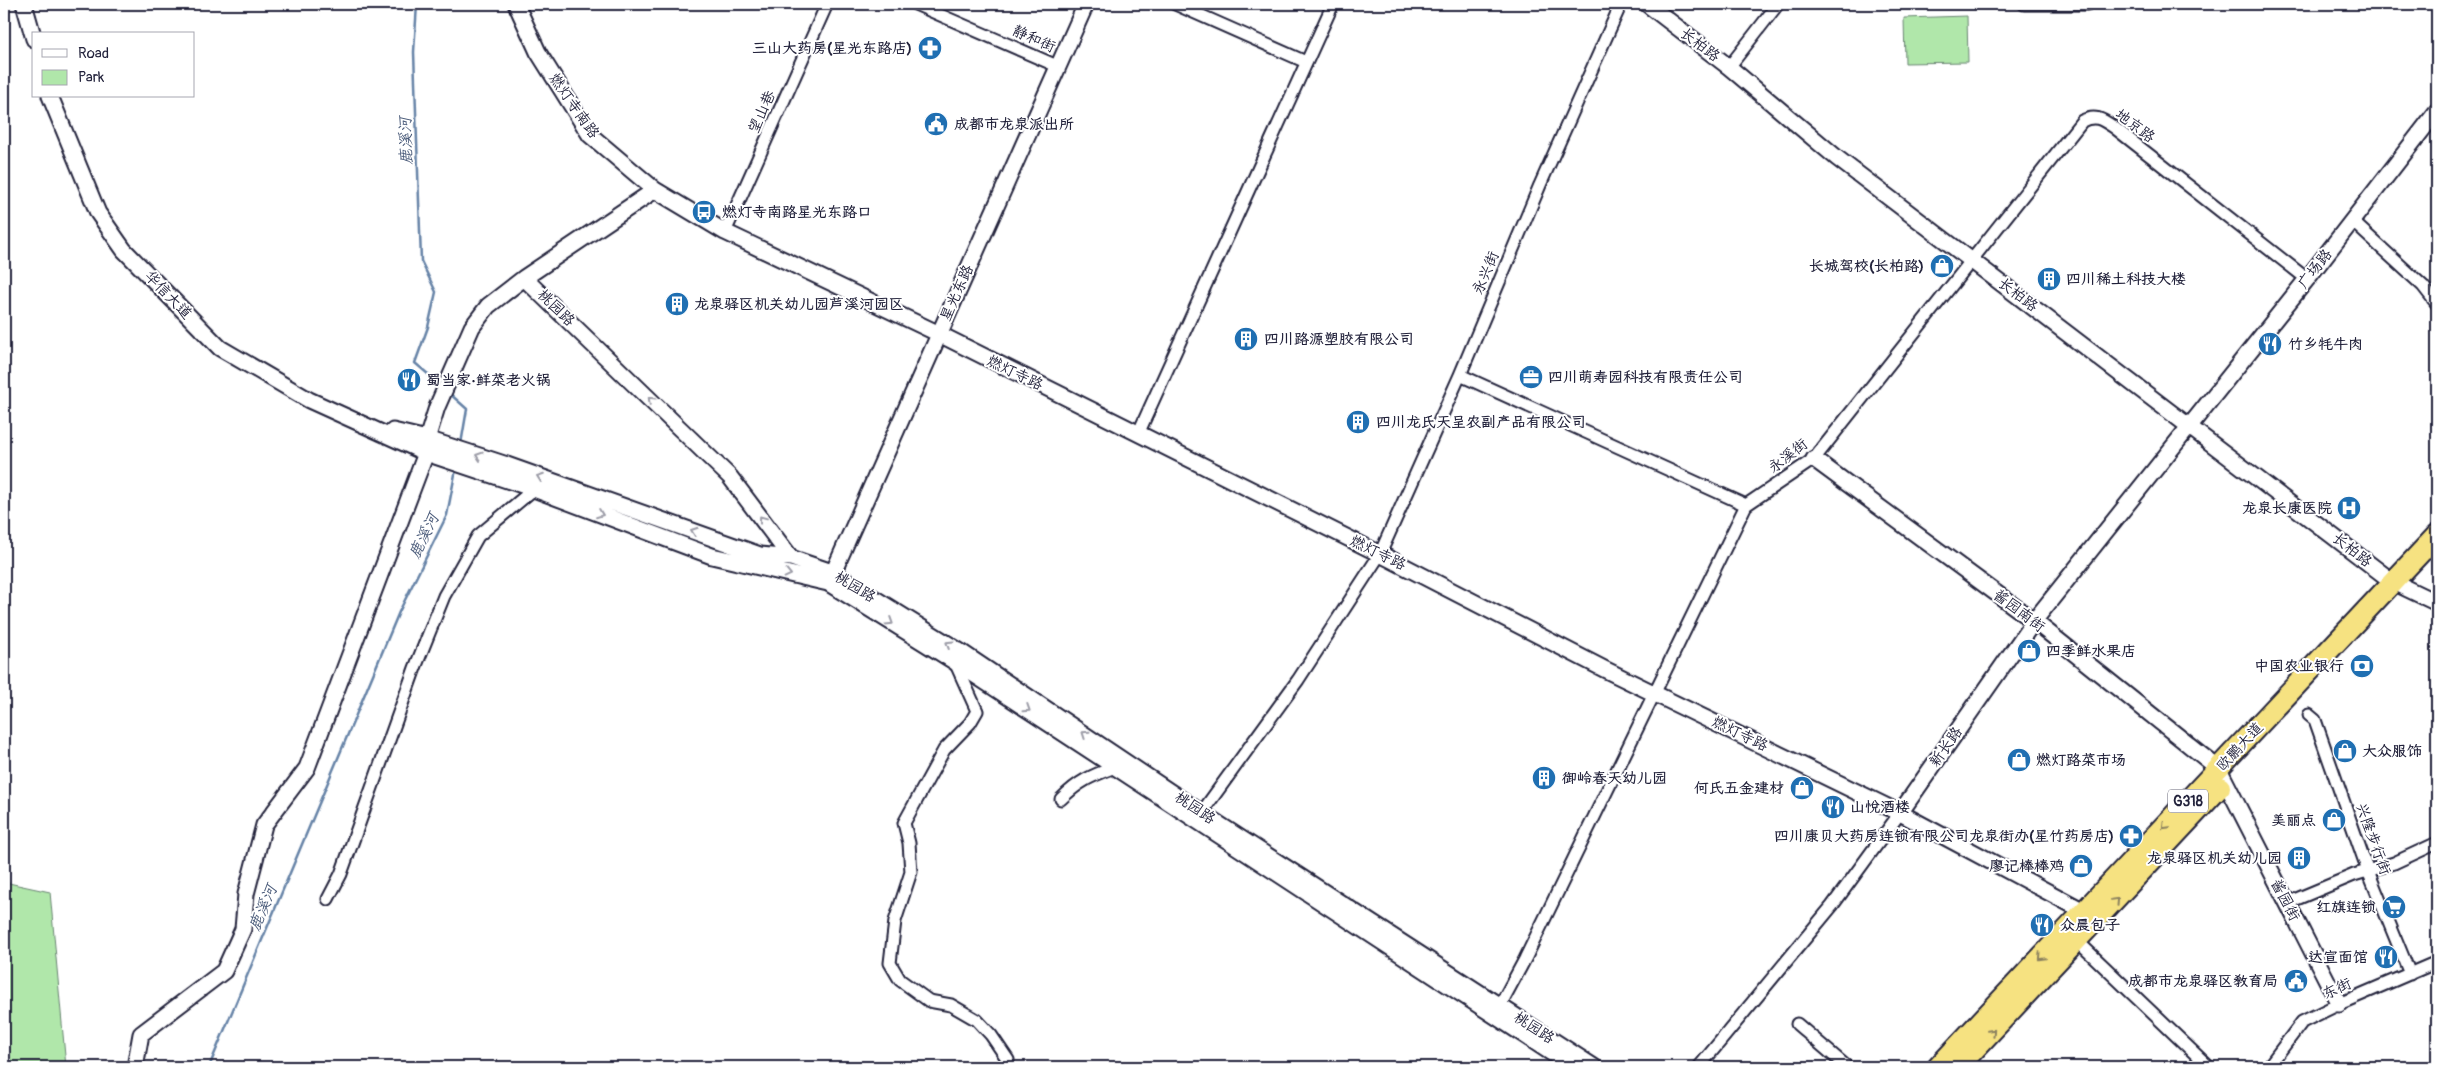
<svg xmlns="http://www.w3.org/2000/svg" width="2441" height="1071" font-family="Pangolin,'LXGW WenKai TC',sans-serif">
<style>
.green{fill:#b0e7aa;stroke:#698472}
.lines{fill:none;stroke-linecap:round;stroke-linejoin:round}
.stream{stroke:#6683a7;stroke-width:2.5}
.street-casing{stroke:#22223b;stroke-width:15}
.secondary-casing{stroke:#22223b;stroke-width:19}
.highway-casing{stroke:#22223b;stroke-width:24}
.street{stroke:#fff;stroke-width:11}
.secondary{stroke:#fff;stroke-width:15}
.highway{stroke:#f6e281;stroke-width:20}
.oneway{stroke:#9c9ca7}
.oneway2{stroke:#8c825e}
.labels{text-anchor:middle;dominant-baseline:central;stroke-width:4;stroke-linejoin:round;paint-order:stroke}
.shield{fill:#fff;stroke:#646476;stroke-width:1}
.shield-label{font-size:14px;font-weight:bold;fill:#22223b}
.street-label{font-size:15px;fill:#22223b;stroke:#fff}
.poi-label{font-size:15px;font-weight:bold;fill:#22223b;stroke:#fff;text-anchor:start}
.water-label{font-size:16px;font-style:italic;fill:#4a5b7a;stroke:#fff}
</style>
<rect width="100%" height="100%" fill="#fff"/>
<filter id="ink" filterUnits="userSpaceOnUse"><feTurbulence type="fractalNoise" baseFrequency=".02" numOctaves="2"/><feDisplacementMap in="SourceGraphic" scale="10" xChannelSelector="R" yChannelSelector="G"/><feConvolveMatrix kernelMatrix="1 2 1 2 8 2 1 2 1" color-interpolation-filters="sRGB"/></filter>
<g filter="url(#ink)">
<path class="green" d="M 1967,16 L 1968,62 L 1905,63 L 1904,18 Z
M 4,882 L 50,892 L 66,1067 L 4,1067 Z"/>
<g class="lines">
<path class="stream" d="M 417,4 L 414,52 L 421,261 L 436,292 L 428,327 L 415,363 L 442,386
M 449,393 L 467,409 L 461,444
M 209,1067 L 399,612 L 447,515 L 456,469"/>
<g class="street-casing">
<path id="street" d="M 915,4 L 1057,66
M 1175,4 L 1306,62
M 2024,4 L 2088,4
M 1729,67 L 1778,4
M 2352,221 L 2423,286 L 2437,304
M 725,232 L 827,4
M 1460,375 L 1746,505
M 1138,434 L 1333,4
M 955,662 L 977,711 L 970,723 L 944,750 L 904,823 L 909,843 L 911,872 L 895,921 L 890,963 L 900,980 L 929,1001 L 951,1005 L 977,1020 L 991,1035 L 1008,1060 L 1006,1067
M 2309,715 L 2315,720 L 2368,871 L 2410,974
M 1061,799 C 1079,781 1091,776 1115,767
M 1197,819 L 1298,680 L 1380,554 L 1460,375 L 1540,185 L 1621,4
M 328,899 L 341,874 L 415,668 L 444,596 L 478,536 L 534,489
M 2287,903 L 2354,875 L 2394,863 L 2437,843
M 2073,937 L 2209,1067
M 1496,1013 L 1525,959 L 1746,505 L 1814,459 L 2082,121 C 2096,114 2103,120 2115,128 L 2307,279
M 1797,1024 L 1847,1067
M 1699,1067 L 1832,906 L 1900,813
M 2268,1067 L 2302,1022 L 2339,1004 L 2437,962"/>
</g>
<g class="secondary-casing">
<path id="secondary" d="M 24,4 L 34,39
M 516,4 L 538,52 L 590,135 L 655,190 L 725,232 L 931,330 L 1388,558 L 1604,669 L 1900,813 L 2093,916
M 1647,4 L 1729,67 L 1837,158 L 2393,582 L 2437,603
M 50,96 L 98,213 L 124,250 L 220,348 L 309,400 L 426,453 L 534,489 L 712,556 L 828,583 L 955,662 L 1573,1067
M 524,278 L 730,477 L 791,558
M 393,431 L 427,439 L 507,465 L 760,555 L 791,558 L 832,572 L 961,652 L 1200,812 L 1594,1067
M 1814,459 L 2034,621 L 2219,769 L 2339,1004
M 829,582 L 1086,4
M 1900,813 L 2034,621 L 2307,279 L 2437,111
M 135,1067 L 141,1034 L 224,971 L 243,929 L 246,894 L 264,825 L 307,768 L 426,453 L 427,439 L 437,407 L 472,327 L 488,306 L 524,278 L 655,190"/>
</g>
<g class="highway-casing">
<path id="highway" d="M 1938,1067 L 2437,535
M 1958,1067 L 2220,787"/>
</g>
<use href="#street" class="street"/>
<use href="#secondary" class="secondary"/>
<use href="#highway" class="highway"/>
</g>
<defs><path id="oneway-chevron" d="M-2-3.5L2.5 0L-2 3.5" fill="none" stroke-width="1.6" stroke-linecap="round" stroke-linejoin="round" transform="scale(1.25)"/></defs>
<g class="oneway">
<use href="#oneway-chevron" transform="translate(651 400) rotate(-136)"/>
<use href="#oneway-chevron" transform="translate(479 456) rotate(-162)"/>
<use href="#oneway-chevron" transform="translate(540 477) rotate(-160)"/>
<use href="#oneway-chevron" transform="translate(600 514) rotate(21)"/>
<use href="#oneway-chevron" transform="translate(762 519) rotate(-127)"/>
<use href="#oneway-chevron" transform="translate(694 531) rotate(-160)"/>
<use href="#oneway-chevron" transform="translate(788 574) rotate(13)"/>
<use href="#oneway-chevron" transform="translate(890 622) rotate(32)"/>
<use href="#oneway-chevron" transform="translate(949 644) rotate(-148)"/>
<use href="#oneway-chevron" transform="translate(1027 709) rotate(33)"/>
<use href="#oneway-chevron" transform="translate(1085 734) rotate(-146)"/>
</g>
<g class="oneway2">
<use href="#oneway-chevron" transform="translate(2165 826) rotate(133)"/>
<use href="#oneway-chevron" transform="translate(2116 901) rotate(-47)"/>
<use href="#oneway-chevron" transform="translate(2041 957) rotate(133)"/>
<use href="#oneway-chevron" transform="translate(1992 1032) rotate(-46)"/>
</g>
</g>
<defs>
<g id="pharmacy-disc" transform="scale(1.25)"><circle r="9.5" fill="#1f6fb2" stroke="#fff"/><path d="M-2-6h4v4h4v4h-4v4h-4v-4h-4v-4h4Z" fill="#fff"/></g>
<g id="civic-disc" transform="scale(1.25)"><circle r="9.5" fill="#1f6fb2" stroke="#fff"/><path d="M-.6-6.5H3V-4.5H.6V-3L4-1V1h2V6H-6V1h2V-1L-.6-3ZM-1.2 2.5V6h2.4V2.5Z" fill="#fff"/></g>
<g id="bus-disc" transform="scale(1.25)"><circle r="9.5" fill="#1f6fb2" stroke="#fff"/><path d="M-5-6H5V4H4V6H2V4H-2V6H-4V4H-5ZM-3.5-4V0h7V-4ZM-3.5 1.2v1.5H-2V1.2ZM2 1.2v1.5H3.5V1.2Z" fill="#fff"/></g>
<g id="shop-disc" transform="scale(1.25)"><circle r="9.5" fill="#1f6fb2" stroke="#fff"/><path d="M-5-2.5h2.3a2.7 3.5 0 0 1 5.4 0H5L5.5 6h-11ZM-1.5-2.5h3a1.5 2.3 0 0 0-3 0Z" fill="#fff"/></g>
<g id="building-disc" transform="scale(1.25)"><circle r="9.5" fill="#1f6fb2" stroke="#fff"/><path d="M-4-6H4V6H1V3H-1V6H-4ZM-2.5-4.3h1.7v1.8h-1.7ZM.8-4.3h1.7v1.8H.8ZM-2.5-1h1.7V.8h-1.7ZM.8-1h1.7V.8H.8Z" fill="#fff"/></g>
<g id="restaurant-disc" transform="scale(1.25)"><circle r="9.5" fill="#1f6fb2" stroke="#fff"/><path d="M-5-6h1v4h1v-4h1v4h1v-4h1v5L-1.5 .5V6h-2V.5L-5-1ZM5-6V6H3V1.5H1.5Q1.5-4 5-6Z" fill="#fff"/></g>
<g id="office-disc" transform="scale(1.25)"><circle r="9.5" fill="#1f6fb2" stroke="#fff"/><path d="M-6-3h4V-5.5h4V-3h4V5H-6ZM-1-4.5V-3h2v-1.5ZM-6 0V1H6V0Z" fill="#fff"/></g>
<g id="hospital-disc" transform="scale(1.25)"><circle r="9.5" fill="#1f6fb2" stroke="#fff"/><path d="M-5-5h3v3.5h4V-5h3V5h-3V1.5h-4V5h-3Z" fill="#fff"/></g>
<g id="bank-disc" transform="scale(1.25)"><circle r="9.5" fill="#1f6fb2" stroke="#fff"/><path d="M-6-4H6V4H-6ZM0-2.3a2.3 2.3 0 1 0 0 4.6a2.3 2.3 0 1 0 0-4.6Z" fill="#fff"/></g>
<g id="supermarket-disc" transform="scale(1.25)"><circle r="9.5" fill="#1f6fb2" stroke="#fff"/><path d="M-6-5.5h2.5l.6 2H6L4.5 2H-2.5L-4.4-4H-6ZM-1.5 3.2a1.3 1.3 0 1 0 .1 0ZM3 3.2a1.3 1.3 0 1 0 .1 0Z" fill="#fff"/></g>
</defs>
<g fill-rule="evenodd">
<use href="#pharmacy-disc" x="930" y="48"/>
<use href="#civic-disc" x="936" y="124"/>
<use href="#bus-disc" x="704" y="212"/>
<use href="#shop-disc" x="1942" y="266"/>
<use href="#building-disc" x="2049" y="279"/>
<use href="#building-disc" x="677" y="304"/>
<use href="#building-disc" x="1246" y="339"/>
<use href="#restaurant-disc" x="2270" y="344"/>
<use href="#office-disc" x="1531" y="377"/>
<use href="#restaurant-disc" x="409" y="380"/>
<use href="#building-disc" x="1358" y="422"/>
<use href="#hospital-disc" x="2349" y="508"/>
<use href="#shop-disc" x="2029" y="651"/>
<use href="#bank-disc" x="2362" y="666"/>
<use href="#shop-disc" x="2345" y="751"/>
<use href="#shop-disc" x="2019" y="760"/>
<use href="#building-disc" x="1544" y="778"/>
<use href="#shop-disc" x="1802" y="788"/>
<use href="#restaurant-disc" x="1833" y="807"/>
<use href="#shop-disc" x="2334" y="820"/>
<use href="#pharmacy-disc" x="2131" y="836"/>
<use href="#building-disc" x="2299" y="858"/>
<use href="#shop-disc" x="2081" y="866"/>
<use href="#supermarket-disc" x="2394" y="907"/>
<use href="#restaurant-disc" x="2042" y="925"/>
<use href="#restaurant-disc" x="2386" y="957"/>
<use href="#civic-disc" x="2296" y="981"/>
</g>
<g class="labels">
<rect class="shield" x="2168" y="789.5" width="40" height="23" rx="4"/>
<g class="shield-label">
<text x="2188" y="801">G318</text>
</g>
<g class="street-label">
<text transform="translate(1034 39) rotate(24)">静和街</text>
<text transform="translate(1700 45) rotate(37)">长柏路</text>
<text transform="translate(574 106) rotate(55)">燃灯寺南路</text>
<text transform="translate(762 112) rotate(-66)">望山巷</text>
<text transform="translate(2135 126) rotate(37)">地京路</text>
<text transform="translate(2315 269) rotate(-52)">广场路</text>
<text transform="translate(1486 273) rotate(-67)">永兴街</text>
<text transform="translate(957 293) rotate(-66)">星光东路</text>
<text transform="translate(168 295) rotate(46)">华信大道</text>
<text transform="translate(2018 295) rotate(37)">长柏路</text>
<text transform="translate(556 308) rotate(44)">桃园路</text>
<text transform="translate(1015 373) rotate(26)">燃灯寺路</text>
<text transform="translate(1788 456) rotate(-38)">永溪街</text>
<text transform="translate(2352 550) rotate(38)">长柏路</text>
<text transform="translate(1378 553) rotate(26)">燃灯寺路</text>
<text transform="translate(855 587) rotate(31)">桃园路</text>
<text transform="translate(2019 611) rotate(37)">酱园南街</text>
<text transform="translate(1740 734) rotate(26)">燃灯寺路</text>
<text transform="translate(1946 747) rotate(-55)">新长路</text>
<text transform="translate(2240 747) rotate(-47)">欧鹏大道</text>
<text transform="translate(1195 808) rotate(34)">桃园路</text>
<text transform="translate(2373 839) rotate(70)">兴隆步行街</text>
<text transform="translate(2285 900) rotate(63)">酱园街</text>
<text transform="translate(2337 989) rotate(-24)">东街</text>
<text transform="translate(1534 1028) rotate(33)">桃园路</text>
</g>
<g class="poi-label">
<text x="912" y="48" text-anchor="end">三山大药房(星光东路店)</text>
<text x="954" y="124">成都市龙泉派出所</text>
<text x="722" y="212">燃灯寺南路星光东路口</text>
<text x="1924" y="266" text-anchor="end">长城驾校(长柏路)</text>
<text x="2066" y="279">四川稀土科技大楼</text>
<text x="694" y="304">龙泉驿区机关幼儿园芦溪河园区</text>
<text x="1264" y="339">四川路源塑胶有限公司</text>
<text x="2288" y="344">竹乡牦牛肉</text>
<text x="1548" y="377">四川萌寿园科技有限责任公司</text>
<text x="426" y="380">蜀当家·鲜菜老火锅</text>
<text x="1376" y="422">四川龙氏天呈农副产品有限公司</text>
<text x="2332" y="508" text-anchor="end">龙泉长康医院</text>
<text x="2046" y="651">四季鲜水果店</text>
<text x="2344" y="666" text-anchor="end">中国农业银行</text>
<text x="2362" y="751">大众服饰</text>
<text x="2036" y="760">燃灯路菜市场</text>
<text x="1562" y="778">御岭春天幼儿园</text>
<text x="1784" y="788" text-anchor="end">何氏五金建材</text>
<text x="1850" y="807">山悦酒楼</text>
<text x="2316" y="820" text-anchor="end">美丽点</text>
<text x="2114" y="836" text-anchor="end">四川康贝大药房连锁有限公司龙泉街办(星竹药房店)</text>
<text x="2282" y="858" text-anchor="end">龙泉驿区机关幼儿园</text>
<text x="2064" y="866" text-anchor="end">廖记棒棒鸡</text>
<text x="2376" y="907" text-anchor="end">红旗连锁</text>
<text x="2060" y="925">众晨包子</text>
<text x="2368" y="957" text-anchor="end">达宣面馆</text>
<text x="2278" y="981" text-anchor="end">成都市龙泉驿区教育局</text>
</g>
<g class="water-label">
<text transform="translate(406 141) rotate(-92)">鹿溪河</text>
<text transform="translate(424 536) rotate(-64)">鹿溪河</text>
<text transform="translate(263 908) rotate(-67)">鹿溪河</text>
</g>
</g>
<rect width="2441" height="1071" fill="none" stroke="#fff" stroke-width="20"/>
<rect x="10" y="10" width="2421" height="1051" fill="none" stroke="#22223b" stroke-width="2" filter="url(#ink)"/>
<rect x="32" y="32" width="162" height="65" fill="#ffffff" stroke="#a7a7b1"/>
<rect x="42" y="49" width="25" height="8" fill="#ffffff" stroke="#a7a7b1"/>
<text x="78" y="58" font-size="15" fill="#22223b">Road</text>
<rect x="42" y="70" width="25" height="15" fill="#b0e7aa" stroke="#a7a7b1"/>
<text x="78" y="82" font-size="15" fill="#22223b">Park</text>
</svg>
